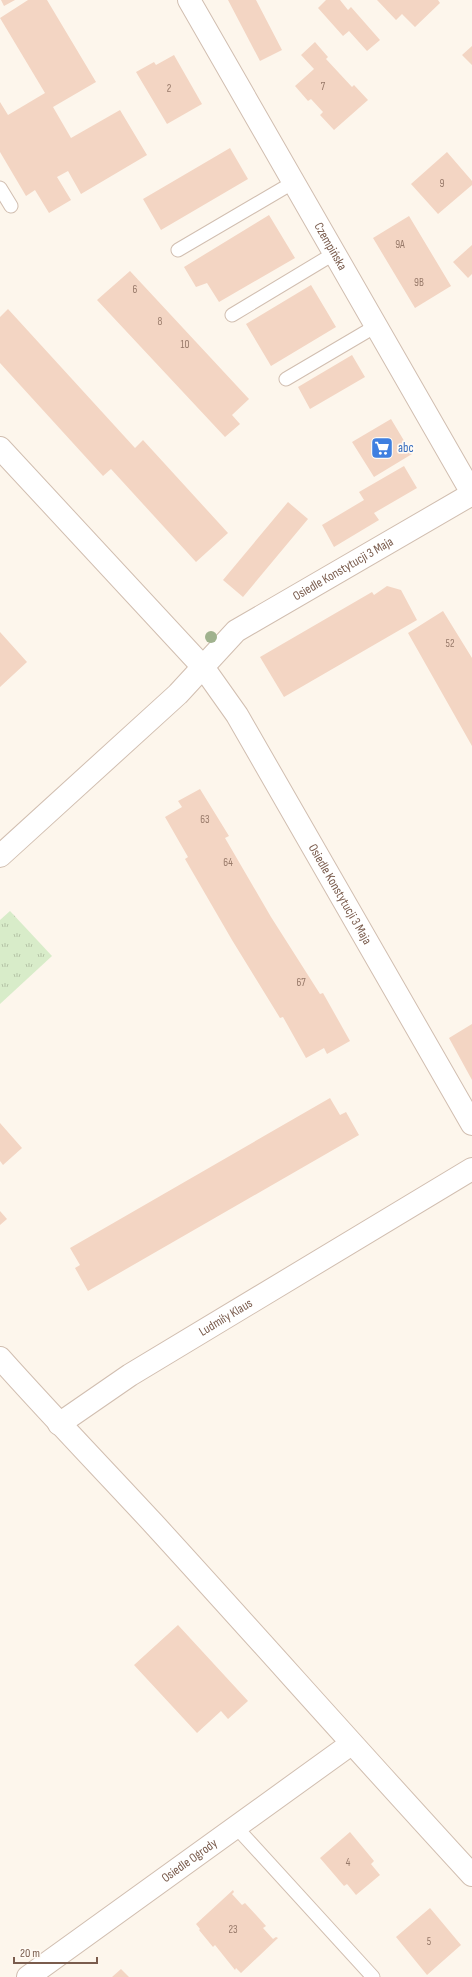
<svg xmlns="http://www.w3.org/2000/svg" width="472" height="1977" font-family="'Sofia Sans Condensed',sans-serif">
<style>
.park{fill:url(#park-tufts)}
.building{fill:#f3d5c3}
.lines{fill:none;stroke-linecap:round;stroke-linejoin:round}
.service-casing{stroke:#d1beb0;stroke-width:15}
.minor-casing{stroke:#d1beb0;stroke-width:24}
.service{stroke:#fff;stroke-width:13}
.minor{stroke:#fff;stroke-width:22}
.tree{fill:#a0b28e}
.labels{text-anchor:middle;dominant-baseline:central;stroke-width:3.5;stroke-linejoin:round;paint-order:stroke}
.number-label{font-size:11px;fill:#987a6a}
.street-label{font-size:13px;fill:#7a5c4d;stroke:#fffaf3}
.shop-label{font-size:13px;fill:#366cbe;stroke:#fffaf3;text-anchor:start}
</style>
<defs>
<pattern id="park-tufts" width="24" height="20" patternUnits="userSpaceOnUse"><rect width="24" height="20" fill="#d8ecc9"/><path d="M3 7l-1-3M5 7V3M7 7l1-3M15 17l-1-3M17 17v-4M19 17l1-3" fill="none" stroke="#b4c2a5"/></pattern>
</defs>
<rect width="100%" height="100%" fill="#fdf6ec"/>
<path class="park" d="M 10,911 L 52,956 L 0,1004 L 0,920 Z"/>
<path class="building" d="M 1,0 L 15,0 L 4,6 Z
M 28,0 L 47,0 L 96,82 L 53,107 L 71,138 L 120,110 L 147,155 L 81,194 L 68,171 L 57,177 L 71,200 L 49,213 L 35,190 L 26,196 L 0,152 L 0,102 L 8,115 L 45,93 L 0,18 Z
M 228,0 L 256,0 L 282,50 L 260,61 Z
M 326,0 L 340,0 L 348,10 L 351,7 L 380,40 L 367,51 L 349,31 L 343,36 L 318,8 Z
M 377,0 L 438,0 L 440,3 L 415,27 L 402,14 L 396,20 Z
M 315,42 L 328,57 L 326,59 L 352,87 L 354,85 L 368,100 L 334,130 L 320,115 L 323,112 L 311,99 L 308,101 L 295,86 L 314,69 L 301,55 Z
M 472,46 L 472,65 L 462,55 Z
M 174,55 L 202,104 L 167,124 L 136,72 L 154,62 L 156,65 Z
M 230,148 L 248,179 L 161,230 L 143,199 Z
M 447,152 L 472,181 L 472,185 L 438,214 L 411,184 Z
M 269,215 L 295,258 L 219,302 L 207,283 L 196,287 L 184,267 Z
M 409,216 L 451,286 L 415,308 L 373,238 Z
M 472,245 L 472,274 L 468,278 L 453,262 Z
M 130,271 L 249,399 L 232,415 L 240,424 L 225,437 L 97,300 Z
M 311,285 L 336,327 L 271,366 L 246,324 Z
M 8,309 L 135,448 L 143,440 L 228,533 L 196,562 L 111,469 L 103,476 L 0,363 L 0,317 Z
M 352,355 L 365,377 L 310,409 L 298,387 Z
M 391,419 L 412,454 L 374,477 L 352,442 Z
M 404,466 L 417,488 L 374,513 L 379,520 L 334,547 L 322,525 L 364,500 L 359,492 Z
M 288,502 L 308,519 L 243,597 L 223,580 Z
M 387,586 L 401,590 L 417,620 L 284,697 L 260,657 L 372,592 L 374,595 Z
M 443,611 L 472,658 L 472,746 L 408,633 Z
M 0,632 L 27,662 L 0,687 Z
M 200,789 L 229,836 L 225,838 L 271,917 L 320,994 L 323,993 L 350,1041 L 327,1054 L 324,1048 L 306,1058 L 283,1017 L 280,1018 L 232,940 L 185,859 L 188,857 L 165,817 L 182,807 L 178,801 Z
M 472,1024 L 472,1080 L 449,1038 Z
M 330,1098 L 340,1115 L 346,1112 L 359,1135 L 88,1291 L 75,1268 L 80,1265 L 70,1248 Z
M 0,1123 L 22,1148 L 3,1165 L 0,1161 Z
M 0,1211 L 7,1219 L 0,1225 Z
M 178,1625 L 248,1701 L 228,1719 L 221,1711 L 197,1733 L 134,1665 Z
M 350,1832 L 374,1861 L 371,1864 L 380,1875 L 356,1895 L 347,1884 L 344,1886 L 320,1858 Z
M 233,1890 L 234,1892 L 232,1894 L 242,1905 L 245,1903 L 266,1926 L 263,1928 L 273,1939 L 276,1937 L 278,1938 L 241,1973 L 236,1968 L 235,1970 L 215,1945 L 213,1947 L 199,1930 L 200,1929 L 196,1924 Z
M 430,1908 L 461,1945 L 427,1975 L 396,1937 Z
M 121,1969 L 129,1977 L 112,1977 Z"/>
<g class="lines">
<g class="service-casing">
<path id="service" d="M 0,188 L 11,206
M 178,250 L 294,182
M 232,315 L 335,253
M 286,379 L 376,326
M 236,1827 L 373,1977"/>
</g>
<g class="minor-casing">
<g id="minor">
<path id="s1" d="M 189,0 L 472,493"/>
<path id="s2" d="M 0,448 L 203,667 L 237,715 L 472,1124"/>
<path id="s3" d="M 0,856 L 178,694 L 236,631 L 472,494"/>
<path d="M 0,1358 C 50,1414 102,1468 153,1523 C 260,1640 365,1759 472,1875"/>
<path id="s4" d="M 59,1424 L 130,1375 L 472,1169"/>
<path id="s5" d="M 28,1977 L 351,1744"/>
</g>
</g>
<use href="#service" class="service"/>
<use href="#minor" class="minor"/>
</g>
<circle class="tree" cx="211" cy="637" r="6"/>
<defs>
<g id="supermarket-square" transform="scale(1.15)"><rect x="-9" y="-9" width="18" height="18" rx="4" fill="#3f7fe0" stroke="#fffaf3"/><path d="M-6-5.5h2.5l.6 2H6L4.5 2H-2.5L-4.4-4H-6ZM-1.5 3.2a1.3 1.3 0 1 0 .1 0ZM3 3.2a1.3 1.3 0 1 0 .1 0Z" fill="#fff"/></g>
</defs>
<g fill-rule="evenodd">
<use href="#supermarket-square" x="382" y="448"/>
</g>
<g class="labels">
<g class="number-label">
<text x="323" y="86">7</text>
<text x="169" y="88">2</text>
<text x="442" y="183">9</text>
<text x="400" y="244">9A</text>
<text x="419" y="282">9B</text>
<text x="135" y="289">6</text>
<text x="160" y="321">8</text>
<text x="185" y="344">10</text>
<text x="450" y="643">52</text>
<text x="205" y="819">63</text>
<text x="228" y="862">64</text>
<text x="301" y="982">67</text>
<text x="348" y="1862">4</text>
<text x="233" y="1929">23</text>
<text x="429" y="1941">5</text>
</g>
<g class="street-label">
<text stroke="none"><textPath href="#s1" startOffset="284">Czempińska</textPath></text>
<text stroke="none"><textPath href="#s3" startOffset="450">Osiedle Konstytucji 3 Maja</textPath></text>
<text stroke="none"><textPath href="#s2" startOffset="564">Osiedle Konstytucji 3 Maja</textPath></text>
<text stroke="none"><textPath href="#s4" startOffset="198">Ludmiły Klaus</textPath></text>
<text stroke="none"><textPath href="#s5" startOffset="199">Osiedle Ogrody</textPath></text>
</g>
<g class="shop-label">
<text x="398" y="448">abc</text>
</g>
</g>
<path d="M14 1957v6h83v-6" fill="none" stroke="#7a5c4d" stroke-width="2"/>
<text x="20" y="1957" font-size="12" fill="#7a5c4d" stroke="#fffaf3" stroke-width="3" paint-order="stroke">20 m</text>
</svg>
